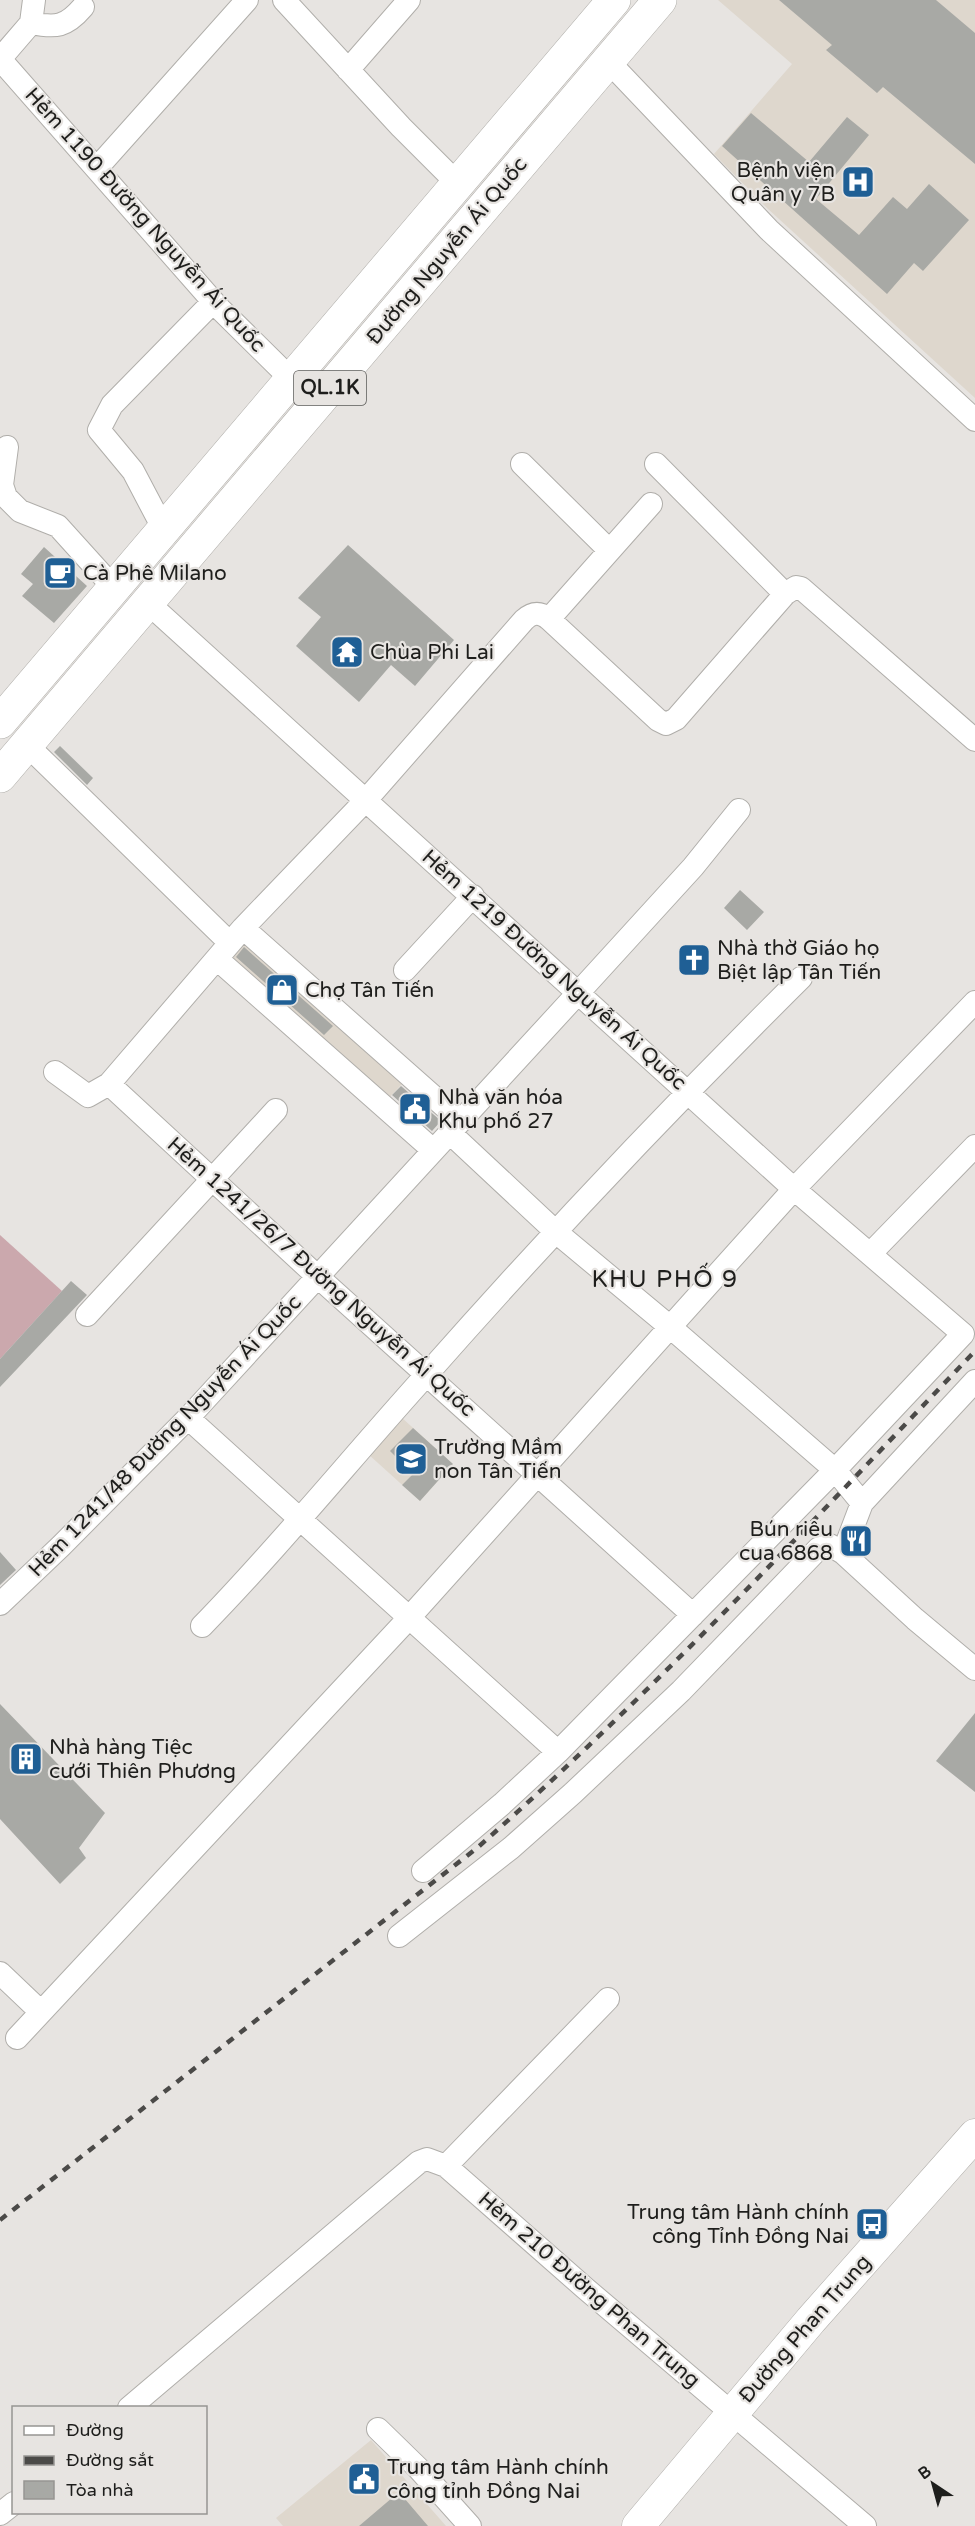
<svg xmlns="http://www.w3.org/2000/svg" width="975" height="2526" font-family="'Varela Round',sans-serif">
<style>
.built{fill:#ded7cd}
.park{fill:#cba8ad}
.building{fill:#a8a9a5}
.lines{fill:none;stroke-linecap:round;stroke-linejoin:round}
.minor-casing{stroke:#b0aeaa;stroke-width:24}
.secondary-casing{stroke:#b0aeaa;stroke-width:33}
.primary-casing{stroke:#b0aeaa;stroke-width:34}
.minor{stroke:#fff;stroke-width:22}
.secondary{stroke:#fff;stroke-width:32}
.primary{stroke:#fff;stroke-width:33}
.rail{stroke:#4b4a48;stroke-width:4.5;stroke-dasharray:8 8;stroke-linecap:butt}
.labels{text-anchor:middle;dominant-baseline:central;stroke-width:4.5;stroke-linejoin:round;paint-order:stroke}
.shield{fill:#e7e4e1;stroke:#5a5957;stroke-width:1.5}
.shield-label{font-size:20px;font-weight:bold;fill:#1e1e1c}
.poi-label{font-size:21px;fill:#1e1e1c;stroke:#e7e4e1;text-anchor:start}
.street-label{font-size:21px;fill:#1e1e1c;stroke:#e7e4e1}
.quarter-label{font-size:24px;letter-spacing:1.5px;fill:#1e1e1c;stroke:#e7e4e1}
</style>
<rect width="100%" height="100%" fill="#e7e4e1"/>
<path class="built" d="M 718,0 L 975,0 L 975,398 L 768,209 L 714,154 L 792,64 Z
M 244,938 L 403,1083 L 387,1100 L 227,958 Z
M 401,1417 L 453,1464 L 420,1501 L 368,1454 Z
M 371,2440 L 446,2526 L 283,2526 L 276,2518 Z"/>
<path class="park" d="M 0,1235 L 62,1291 L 0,1359 Z"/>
<path class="building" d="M 779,0 L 936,0 L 975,33 L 975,164 L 883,87 L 877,93 L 826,50 L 832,45 Z
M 751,113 L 809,162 L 847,117 L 869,135 L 816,199 L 859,235 L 893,197 L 907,209 L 929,184 L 969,220 L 923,271 L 914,263 L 887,294 L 722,146 Z
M 348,545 L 454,640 L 415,686 L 391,665 L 359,702 L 296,646 L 321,617 L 298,598 Z
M 44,547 L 87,586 L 54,623 L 22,596 L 33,584 L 21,574 Z
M 60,746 L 93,778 L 87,785 L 54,752 Z
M 740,890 L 764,912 L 747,930 L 724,908 Z
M 244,947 L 333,1026 L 324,1035 L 236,957 Z
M 401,1086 L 441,1121 L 432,1131 L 392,1095 Z
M 71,1281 L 87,1295 L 0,1387 L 0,1359 Z
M 413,1428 L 453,1464 L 420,1501 L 402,1485 L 413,1474 L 390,1451 Z
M 0,1552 L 16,1570 L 0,1585 Z
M 0,1704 L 105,1813 L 79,1848 L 86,1858 L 60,1884 L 0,1819 Z
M 975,1713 L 975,1792 L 936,1761 Z
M 399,2492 L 428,2526 L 359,2526 Z"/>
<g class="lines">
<g class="minor-casing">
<path id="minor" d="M 284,0 L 401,127 L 458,184
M 31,23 C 56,28 66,27 83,7
M 0,59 L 218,307 L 291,379
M 0,59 L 31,23 L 34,0
M 608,61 L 769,230 L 975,420
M 348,70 L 409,0
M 97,168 L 247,0
M 7,447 L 2,485 L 6,497 L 20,511 L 58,526 L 114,588
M 522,464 L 609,550
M 656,464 L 785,594
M 164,530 L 133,471 L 99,430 L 112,405 L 213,302
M 148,603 L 794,1189 L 963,1334 L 835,1470 L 558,1752 L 502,1804 L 423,1871
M 549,619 L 651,504
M 27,745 L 230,943
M 243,928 L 461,1121
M 217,959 L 433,1150
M 405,970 L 473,896
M 55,1072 L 88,1096 L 109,1084 L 243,928 L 366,800 L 524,620 C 533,612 540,612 549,619 L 658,720 L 666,724 L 676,719 L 785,594 L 796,587 L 801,588 L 975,740
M 109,1084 L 318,1277 L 693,1615
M 450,1133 L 556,1232 L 669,1326 L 835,1470 L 862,1503
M 871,1253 L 975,1146
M 87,1315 L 276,1110
M 975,1381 L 862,1503 L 843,1553 L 915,1619 L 975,1669
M 188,1418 L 558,1752
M 0,1604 L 61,1546 L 188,1418 L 579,992 L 693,867 L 739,810
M 202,1626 C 281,1545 352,1457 428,1373 C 548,1237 672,1106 801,978
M 399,1936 L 511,1848 L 573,1793 L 681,1691 L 819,1548 L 830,1545 L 843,1553
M 0,1973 L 41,2012
M 17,2038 L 408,1619 L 794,1189 L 975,1002
M 446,2166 L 608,1999
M 129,2408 L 419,2162 L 427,2159 L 446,2166 L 586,2289 L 865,2526
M 378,2429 L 418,2468 L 470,2526
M 0,2514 L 14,2503"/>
</g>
<g class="secondary-casing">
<path id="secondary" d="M 638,2526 L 811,2320 L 975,2135"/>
</g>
<g class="primary-casing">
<path id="primary" d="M 0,722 L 614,0
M 0,776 L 660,0"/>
</g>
<use href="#minor" class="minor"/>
<use href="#secondary" class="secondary"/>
<use href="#primary" class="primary"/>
<path class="rail" d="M 0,2220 L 477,1848 C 653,1693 813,1521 975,1351"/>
</g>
<defs>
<g id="hospital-square" transform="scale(1.725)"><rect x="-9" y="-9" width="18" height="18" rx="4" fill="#1f5f95" stroke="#e7e4e1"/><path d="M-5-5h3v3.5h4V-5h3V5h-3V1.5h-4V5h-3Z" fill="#fff"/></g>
<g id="cafe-square" transform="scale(1.725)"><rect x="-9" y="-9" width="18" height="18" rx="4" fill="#1f5f95" stroke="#e7e4e1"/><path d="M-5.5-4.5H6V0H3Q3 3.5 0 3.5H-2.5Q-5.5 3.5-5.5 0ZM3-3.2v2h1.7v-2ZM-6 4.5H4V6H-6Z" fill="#fff"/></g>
<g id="temple-square" transform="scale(1.725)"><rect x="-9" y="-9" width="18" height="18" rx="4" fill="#1f5f95" stroke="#e7e4e1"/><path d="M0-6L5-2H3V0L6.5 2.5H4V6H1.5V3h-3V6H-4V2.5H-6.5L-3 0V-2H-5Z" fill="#fff"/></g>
<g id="church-square" transform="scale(1.725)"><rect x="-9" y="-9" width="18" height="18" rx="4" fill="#1f5f95" stroke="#e7e4e1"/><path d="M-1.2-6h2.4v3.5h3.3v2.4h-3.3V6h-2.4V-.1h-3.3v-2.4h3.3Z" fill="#fff"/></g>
<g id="shop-square" transform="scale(1.725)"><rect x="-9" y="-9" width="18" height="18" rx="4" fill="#1f5f95" stroke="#e7e4e1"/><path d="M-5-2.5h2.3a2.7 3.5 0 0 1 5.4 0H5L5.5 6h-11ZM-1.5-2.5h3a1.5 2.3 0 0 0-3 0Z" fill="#fff"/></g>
<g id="civic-square" transform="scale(1.725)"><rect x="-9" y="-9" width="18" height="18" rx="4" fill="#1f5f95" stroke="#e7e4e1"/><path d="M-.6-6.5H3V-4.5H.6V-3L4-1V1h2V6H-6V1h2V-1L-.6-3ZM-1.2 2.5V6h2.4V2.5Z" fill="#fff"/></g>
<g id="school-square" transform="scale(1.725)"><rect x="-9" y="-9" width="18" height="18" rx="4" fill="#1f5f95" stroke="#e7e4e1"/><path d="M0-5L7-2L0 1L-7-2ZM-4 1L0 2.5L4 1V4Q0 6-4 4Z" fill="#fff"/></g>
<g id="restaurant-square" transform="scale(1.725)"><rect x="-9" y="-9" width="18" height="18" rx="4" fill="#1f5f95" stroke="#e7e4e1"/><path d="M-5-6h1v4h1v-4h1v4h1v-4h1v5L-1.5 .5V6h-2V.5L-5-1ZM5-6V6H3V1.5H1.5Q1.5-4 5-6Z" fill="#fff"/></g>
<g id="building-square" transform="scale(1.725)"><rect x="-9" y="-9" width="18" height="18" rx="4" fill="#1f5f95" stroke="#e7e4e1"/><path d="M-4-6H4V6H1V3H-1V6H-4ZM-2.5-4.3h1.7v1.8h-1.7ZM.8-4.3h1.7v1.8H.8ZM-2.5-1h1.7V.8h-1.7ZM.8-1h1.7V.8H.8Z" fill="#fff"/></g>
<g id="bus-square" transform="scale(1.725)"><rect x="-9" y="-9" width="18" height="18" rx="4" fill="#1f5f95" stroke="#e7e4e1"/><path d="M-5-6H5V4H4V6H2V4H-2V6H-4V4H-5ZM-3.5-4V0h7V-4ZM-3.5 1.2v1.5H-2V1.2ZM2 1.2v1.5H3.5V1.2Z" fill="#fff"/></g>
</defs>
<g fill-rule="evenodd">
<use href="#hospital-square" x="858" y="182"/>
<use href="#cafe-square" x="60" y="573"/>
<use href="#temple-square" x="347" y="652"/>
<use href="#church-square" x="694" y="960"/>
<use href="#shop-square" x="282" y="990"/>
<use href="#civic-square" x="415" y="1109"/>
<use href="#school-square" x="411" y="1459"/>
<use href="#restaurant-square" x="856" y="1541"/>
<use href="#building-square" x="26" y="1759"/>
<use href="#bus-square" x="872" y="2224"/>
<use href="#civic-square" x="364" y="2479"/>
</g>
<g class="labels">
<rect class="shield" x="294" y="371" width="72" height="34" rx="4.5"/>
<g class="shield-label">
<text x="330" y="388">QL.1K</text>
</g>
<g class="poi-label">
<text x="835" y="170" text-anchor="end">Bệnh viện<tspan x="835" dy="24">Quân y 7B</tspan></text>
<text x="83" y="573">Cà Phê Milano</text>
<text x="370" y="652">Chùa Phi Lai</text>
<text x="717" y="948">Nhà thờ Giáo họ<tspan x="717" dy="24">Biệt lập Tân Tiến</tspan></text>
<text x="305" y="990">Chợ Tân Tiến</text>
<text x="438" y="1097">Nhà văn hóa<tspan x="438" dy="24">Khu phố 27</tspan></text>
<text x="434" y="1447">Trường Mầm<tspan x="434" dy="24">non Tân Tiến</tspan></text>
<text x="833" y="1529" text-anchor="end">Bún riêu<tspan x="833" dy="24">cua 6868</tspan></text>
<text x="49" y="1747">Nhà hàng Tiệc<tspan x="49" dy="24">cưới Thiên Phương</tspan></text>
<text x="849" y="2212" text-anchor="end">Trung tâm Hành chính<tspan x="849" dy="24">công Tỉnh Đồng Nai</tspan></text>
<text x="387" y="2467">Trung tâm Hành chính<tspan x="387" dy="24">công tỉnh Đồng Nai</tspan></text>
</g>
<g class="street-label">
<text transform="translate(145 220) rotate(48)">Hẻm 1190 Đường Nguyễn Ái Quốc</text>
<text transform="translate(447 251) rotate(-50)">Đường Nguyễn Ái Quốc</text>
<text transform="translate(554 970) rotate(42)">Hẻm 1219 Đường Nguyễn Ái Quốc</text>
<text transform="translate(321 1277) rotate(42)">Hẻm 1241/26/7 Đường Nguyễn Ái Quốc</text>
<text transform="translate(165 1436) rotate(-46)">Hẻm 1241/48 Đường Nguyễn Ái Quốc</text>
<text transform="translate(589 2290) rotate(41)">Hẻm 210 Đường Phan Trung</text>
<text transform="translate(805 2329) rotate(-49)">Đường Phan Trung</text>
</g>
<g class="quarter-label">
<text x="665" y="1279">KHU PHỐ 9</text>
</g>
</g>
<rect x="12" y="2406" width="195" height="108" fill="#e7e4e1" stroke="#979592" stroke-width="1.5"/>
<rect x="24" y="2426" width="30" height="9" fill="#ffffff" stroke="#979592" stroke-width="1.5"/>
<text x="66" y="2436" font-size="18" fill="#1e1e1c">Đường</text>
<rect x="24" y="2456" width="30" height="9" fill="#4b4a48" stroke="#979592" stroke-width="1.5"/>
<text x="66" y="2466" font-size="18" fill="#1e1e1c">Đường sắt</text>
<rect x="24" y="2481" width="30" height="18" fill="#a8a9a5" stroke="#979592" stroke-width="1.5"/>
<text x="66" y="2496" font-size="18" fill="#1e1e1c">Tòa nhà</text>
<g transform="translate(933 2484) rotate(324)" stroke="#e7e4e1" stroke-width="4.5" paint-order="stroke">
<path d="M0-4.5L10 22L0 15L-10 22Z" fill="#1e1e1c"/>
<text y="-9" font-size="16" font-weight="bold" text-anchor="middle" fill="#1e1e1c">B</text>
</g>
</svg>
